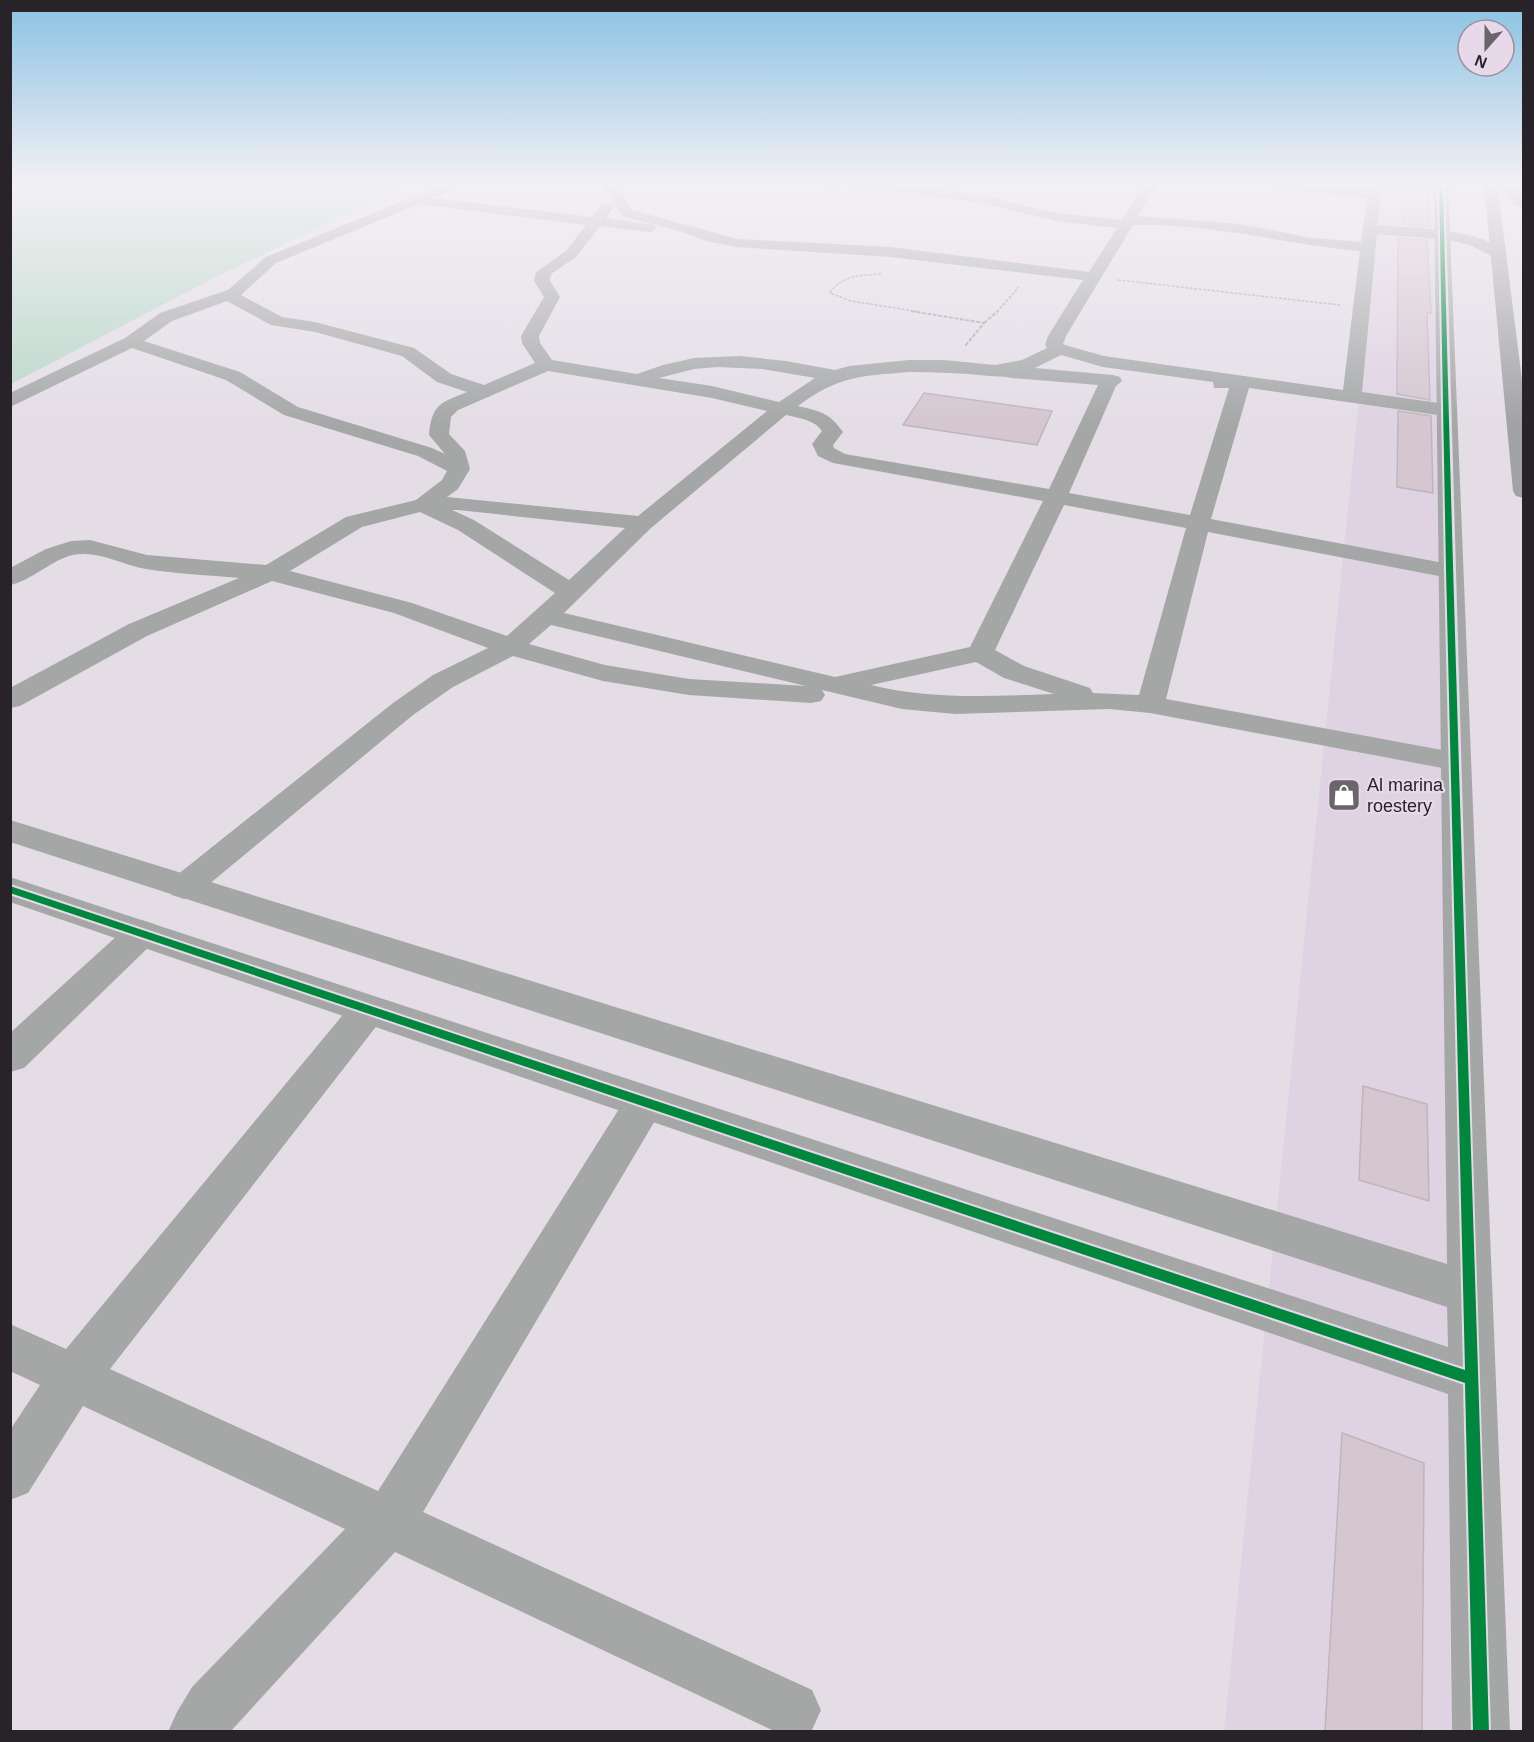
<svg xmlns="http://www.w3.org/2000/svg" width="1534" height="1742" font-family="Helvetica,sans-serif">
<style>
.built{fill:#dfd2e2}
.green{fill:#b8d7c8}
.building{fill:#d5c6cf;stroke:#bdb6bc;stroke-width:1.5}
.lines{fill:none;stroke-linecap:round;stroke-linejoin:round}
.path-far1{stroke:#a8a6a9;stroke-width:1.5;stroke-dasharray:3 1.5;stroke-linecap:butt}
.path{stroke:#a8a6a9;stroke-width:2;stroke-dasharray:4 1.5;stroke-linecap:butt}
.minor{fill:#a5a7a7;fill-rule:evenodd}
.tertiary{fill:#a5a7a7;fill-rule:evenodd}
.trunk{fill:#a1a2a4;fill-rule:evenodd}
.cycleway-casing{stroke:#e7d9ea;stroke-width:4}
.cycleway{fill:#00873e;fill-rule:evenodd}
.labels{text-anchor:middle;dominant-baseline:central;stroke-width:4.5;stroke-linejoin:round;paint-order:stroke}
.poi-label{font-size:18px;fill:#282329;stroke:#e7d9ea;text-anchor:start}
</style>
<rect width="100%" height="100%" fill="#e4dde6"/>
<path class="built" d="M 1381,183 L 1438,183 L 1451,1731 L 1224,1732 Z"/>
<path class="green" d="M 11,183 L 413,183 L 216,277 L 11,384 Z"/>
<path class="building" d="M 1403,183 L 1428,183 L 1430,227 L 1402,224 Z
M 1398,238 L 1427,240 L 1431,313 L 1427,313 L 1430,400 L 1397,394 Z
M 924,393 L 1052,411 L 1037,445 L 903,425 Z
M 1398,411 L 1431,416 L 1433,493 L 1397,487 Z
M 1363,1086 L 1427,1104 L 1429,1201 L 1359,1180 Z
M 1342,1433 L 1424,1463 L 1422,1731 L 1325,1731 Z"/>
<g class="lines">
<path class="path-far1" d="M 881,274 C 862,275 841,275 830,293 L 851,301 L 920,312
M 1118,280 L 1340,305
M 997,312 L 1019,287"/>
<path class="path" d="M 911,311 L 984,323 L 965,346
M 984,323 L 998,311"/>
<path class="minor" d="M 447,183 L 465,183 L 434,198 L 592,217 L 602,204 L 607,203 L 614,207 L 606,218 L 654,225 L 656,228 L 654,231 L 649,232 L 600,226 L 576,257 L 551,274 L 550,281 L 560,297 L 539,336 L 540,343 L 552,360 L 637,374 L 663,365 L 694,358 L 740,356 L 786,361 L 835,370 L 849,366 L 909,360 L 944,360 L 995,365 L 1022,360 L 1047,348 L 1045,345 L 1048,336 L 1083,280 L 890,257 L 737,247 L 706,241 L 686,233 L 622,216 L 601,183 L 615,183 L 632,210 L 737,239 L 890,247 L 1089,272 L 1117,228 L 1055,221 L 986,204 L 885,190 L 813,187 L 806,183 L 892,183 L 986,196 L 1055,213 L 1122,220 L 1145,183 L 1159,183 L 1138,216 L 1240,224 L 1312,238 L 1361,242 L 1367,198 L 1254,187 L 1247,183 L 1293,183 L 1367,190 L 1368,183 L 1382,183 L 1378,225 C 1410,228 1485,228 1506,254 L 1503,257 C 1492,260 1481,249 1469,245 C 1440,237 1407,237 1377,234 L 1362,392 L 1445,404 L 1452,406 L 1455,410 L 1452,414 L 1445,416 L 1249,388 L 1211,519 L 1449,564 L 1458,566 L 1461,571 L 1458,576 L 1449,578 L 1208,532 L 1166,699 L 1453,752 L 1464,754 L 1468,761 L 1464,768 L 1453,770 L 1150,713 L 1109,709 L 955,714 L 902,709 L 822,690 L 825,695 L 821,701 L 811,703 L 689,695 L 603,681 L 513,656 L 453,687 L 413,715 L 196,895 L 184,899 L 172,895 L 167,887 L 172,879 L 393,703 L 433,675 L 488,648 L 394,613 L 272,581 L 147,636 L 20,706 L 10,708 L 10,688 L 129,624 L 239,578 C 208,575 176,574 146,569 C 123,565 97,550 73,555 C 51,560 33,580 10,585 L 10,568 L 46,549 L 71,541 L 90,540 L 147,555 L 266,565 L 346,517 L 416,500 L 442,480 L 447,471 L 418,456 L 284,415 L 226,380 L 132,348 L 10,407 L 10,393 L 125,338 L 160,313 L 228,290 L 266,257 ZM 419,204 L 586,225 L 566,251 L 536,272 L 534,281 L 544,297 L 521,336 L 522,343 L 535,363 L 484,385 L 451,374 L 414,348 L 315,322 L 282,317 L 241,295 L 276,263 ZM 1133,225 C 1209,223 1284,244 1360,251 L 1343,390 L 1104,356 L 1065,345 L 1063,344 L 1066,336 ZM 227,301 L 271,325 L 315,332 L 402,356 L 437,382 L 467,392 C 440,403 432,404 429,435 L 445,454 L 432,448 L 298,407 L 240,372 L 144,341 L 172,321 ZM 1061,355 L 1103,367 L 1213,382 L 1214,388 L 1229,388 L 1190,515 L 1069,493 L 1116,386 L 1122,381 L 1120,377 L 1113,375 L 1035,368 ZM 717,367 L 762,369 L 815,378 L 779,402 L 712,386 L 659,378 L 694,369 ZM 548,371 L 712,398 L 767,411 L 638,516 L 447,497 L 458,489 L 470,469 L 465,451 L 449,434 L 451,417 L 458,410 ZM 909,372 C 936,372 962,373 989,376 C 998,377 1004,376 1012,378 L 1098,385 L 1049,489 L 845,454 L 834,448 L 833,445 L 843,432 C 830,413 820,411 798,406 C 838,376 861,376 909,372 ZM 786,415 C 799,418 815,420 822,431 L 812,444 L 818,456 L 833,463 L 1043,501 L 970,647 L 835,677 L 564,613 L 651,528 ZM 1064,505 L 1186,528 L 1139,695 L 1093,693 L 1090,688 L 1024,666 L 995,650 ZM 452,510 L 458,510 L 625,528 L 569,580 L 474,520 ZM 420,512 L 458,530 L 555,593 L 507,636 L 412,603 L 290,571 L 362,527 ZM 551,625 L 806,686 L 689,679 L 605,665 L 529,644 ZM 976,662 L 1004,678 L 1054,694 C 991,696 932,700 871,685 Z
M 142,920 L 154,924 L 159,933 L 154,942 L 24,1068 L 10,1072 L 10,1033 L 130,924 Z
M 369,995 L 382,999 L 387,1009 L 382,1019 L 110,1369 L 378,1491 L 631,1090 L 645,1085 L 659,1090 L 665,1102 L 659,1114 L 423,1512 L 812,1690 L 821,1710 L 812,1730 L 772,1730 L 395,1552 L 230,1732 L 168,1732 L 177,1712 L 192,1687 L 345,1529 L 83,1406 L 28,1493 L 10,1500 L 10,1430 L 40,1385 L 10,1371 L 10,1324 L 66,1349 L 356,999 Z"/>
<path class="tertiary" d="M 1434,183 L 1448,183 L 1510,1732 L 1452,1732 L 1448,1394 L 10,902 L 10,877 L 1448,1347 L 1447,1307 L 10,842 L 10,820 L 1447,1264 Z"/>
<path class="trunk" d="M 1484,183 L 1516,184 L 1524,198 L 1524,209 L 1513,204 L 1506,191 L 1498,190 L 1524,396 L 1524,498 L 1516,496 L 1513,491 Z"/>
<g class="cycleway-casing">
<path id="cycleway" d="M 1439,183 L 1443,183 C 1455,699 1474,1216 1489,1732 L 1473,1732 L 1465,1383 L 10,893 L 10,886 L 1465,1370 L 1446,570 Z"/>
</g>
<use href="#cycleway" class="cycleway"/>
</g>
<linearGradient id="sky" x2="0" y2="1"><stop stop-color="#89c2e3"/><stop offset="0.43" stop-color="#f3f0f4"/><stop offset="1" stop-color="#f3f0f4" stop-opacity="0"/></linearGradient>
<rect width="1534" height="427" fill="url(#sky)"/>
<defs>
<g id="shop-square" transform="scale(1.725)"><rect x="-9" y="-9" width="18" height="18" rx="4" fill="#6a646b" stroke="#e7d9ea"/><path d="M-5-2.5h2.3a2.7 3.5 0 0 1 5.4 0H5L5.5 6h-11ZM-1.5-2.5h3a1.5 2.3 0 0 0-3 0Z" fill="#fff"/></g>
</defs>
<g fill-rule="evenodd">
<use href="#shop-square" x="1344" y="795"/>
</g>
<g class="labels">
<g class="poi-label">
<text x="1367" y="785">Al marina<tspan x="1367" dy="21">roestery</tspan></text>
</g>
</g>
<rect width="1534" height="1742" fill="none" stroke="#282329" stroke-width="24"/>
<g transform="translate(1486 48) rotate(201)"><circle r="28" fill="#e7d9ea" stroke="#9b909d" stroke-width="1.5"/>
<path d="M0-4.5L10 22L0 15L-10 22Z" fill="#6a646b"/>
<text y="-9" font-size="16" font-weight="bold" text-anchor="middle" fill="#282329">N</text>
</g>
</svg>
